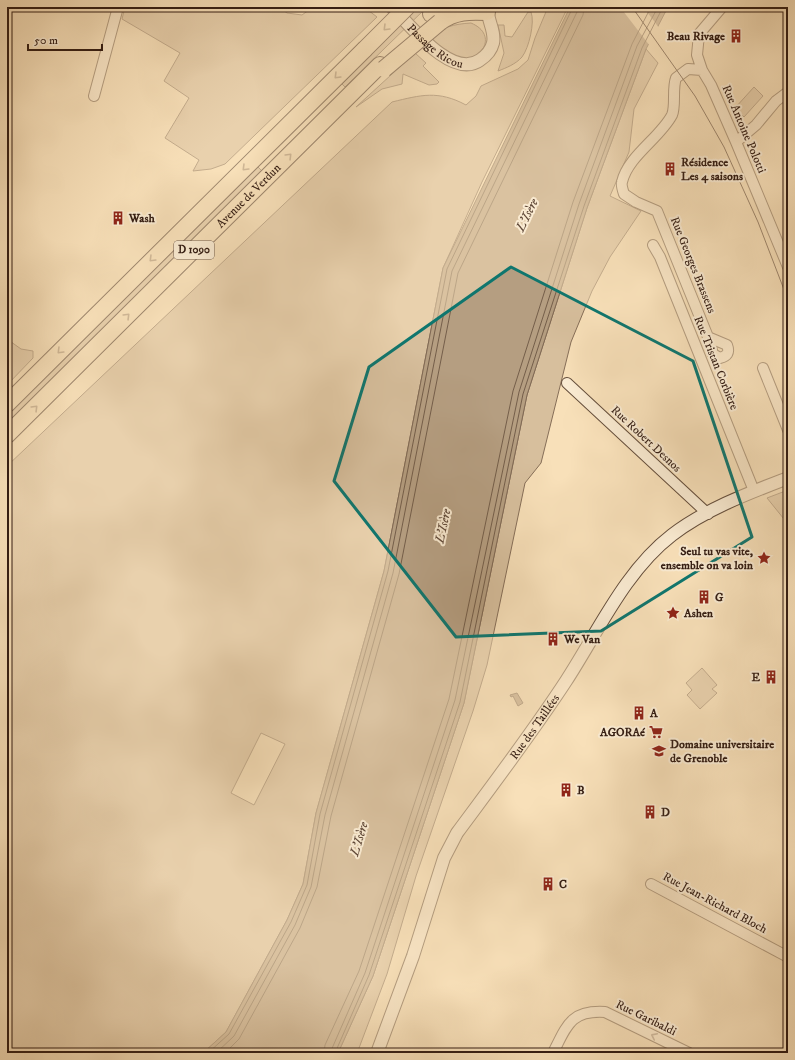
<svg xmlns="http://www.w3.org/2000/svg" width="795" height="1060" font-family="'IM FELL DW Pica',serif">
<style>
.green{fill:#d7bf9d;stroke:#866e58;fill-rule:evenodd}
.water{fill:#b59e81;stroke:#816a55}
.pier{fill:#f8e0b9}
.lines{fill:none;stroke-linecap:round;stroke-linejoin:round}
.shore{stroke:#745e4a;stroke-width:1}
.minor-casing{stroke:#654e3c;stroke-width:12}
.tertiary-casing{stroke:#654e3c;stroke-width:14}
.primary-casing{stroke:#341d13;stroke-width:18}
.minor{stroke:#faebd2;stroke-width:10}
.tertiary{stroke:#faebd2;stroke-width:12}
.primary{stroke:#f8e0b9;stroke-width:16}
.tram{stroke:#341d13;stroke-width:1}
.primary-bridge-casing{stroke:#341d13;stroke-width:18;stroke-linecap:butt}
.primary-bridge{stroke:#f8e0b9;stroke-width:16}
.oneway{stroke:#a0886e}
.oneway2{stroke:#a18e7c}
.marked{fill:none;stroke:#0f766e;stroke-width:3;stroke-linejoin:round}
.labels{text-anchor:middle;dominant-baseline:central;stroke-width:4;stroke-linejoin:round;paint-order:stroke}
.shield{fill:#faebd2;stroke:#6f5b4c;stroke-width:1}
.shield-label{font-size:11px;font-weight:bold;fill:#341d13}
.poi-label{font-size:12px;font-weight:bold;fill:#341d13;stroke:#faebd2;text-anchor:start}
.street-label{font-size:12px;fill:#341d13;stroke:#faebd2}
.water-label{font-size:13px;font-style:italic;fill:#614a3a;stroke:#faebd2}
</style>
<rect width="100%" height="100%" fill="#f8e0b9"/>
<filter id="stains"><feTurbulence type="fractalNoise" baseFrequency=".005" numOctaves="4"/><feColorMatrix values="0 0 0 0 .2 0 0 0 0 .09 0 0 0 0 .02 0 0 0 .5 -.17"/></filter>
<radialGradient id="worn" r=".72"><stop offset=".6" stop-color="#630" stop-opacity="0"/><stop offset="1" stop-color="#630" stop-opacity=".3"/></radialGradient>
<path class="green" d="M 125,7 L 279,7 L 287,13 L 302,15 L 313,7 L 364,7 L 377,17 L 225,164 L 211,169 L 193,171 L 199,160 L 165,138 L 189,98 L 164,81 L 180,53 L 122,19 Z
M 419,7 L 427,7 L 345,87 L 342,84 Z
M 548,7 L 568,7 L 482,182 L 443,268 L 384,571 L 316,813 L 303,884 L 287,920 L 226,1032 L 203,1053 L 7,1053 L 7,466 L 392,102 C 421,95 438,90 466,105 L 476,96 L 481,86 L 518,69 L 528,60 L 535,38 ZM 261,733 L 285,744 L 254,805 L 231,793 Z
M 528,12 L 531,12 C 535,22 529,48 522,57 C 516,64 506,68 498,71 L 504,53 L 498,25 L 504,25 L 505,36 L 512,37 Z
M 471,23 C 500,35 480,65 457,58 C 448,55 437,44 429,38 C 442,27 454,24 471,23 Z
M 646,49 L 658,63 L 634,109 L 629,152 L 610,196 L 641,211 L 610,257 L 592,291 L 571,342 L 541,463 L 525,483 L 487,665 L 473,711 L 416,876 L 387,974 L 359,1048 L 356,1053 L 338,1053 L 373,976 L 464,703 L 527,395 L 587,208 Z
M 415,53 L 426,63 L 423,66 L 439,82 L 437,84 L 429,85 L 403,74 L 402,84 L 382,89 L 356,107 Z
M 754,87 L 763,96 L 744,117 L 735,108 Z
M 258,167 L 262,171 L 7,425 L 7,414 Z
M 7,339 L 21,349 L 33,351 L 33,358 L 7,385 Z
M 788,490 L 788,524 L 767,498 Z
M 702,668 L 717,685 L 712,689 L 717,693 L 700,709 L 687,695 L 692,690 L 686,683 Z"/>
<path class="water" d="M 570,7 L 668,7 L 646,49 L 587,208 L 527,395 L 464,703 L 373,976 L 338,1053 L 203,1053 L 226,1032 L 287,920 L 303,884 L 316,813 L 384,571 L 443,268 Z
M 517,693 L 523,703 L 518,706 L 513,696 L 511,697 L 510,695 Z"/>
<path class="pier" d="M 620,7 L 643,7 L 654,21 L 659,28 L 650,46 Z"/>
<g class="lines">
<path class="shore" d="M 208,1053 L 229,1034 L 291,922 L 307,885 L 320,814 L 388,571 L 447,269 L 573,7
M 216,1053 L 234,1036 L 295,925 L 311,887 L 325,815 L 393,573 L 452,271 L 577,12 L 578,7
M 225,1053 L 239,1039 L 300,928 L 317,887 L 331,816 L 399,574 L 458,273 L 583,15 L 584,7
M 324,1053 L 325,1045 L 359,971 L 449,699 L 513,391 L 573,202 L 632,44 L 651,7
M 330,1053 L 365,973 L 455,700 L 519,392 L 579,204 L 637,46 L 658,7
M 335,1053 L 369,975 L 460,702 L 523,394 L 584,206 L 642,48 L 663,7"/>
<g class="minor-casing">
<path id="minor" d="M 722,7 L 699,34 L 697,55 L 702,70 L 711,85 L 736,142 L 788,267
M 702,70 L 688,69 L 676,78 C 672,88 676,106 672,115 C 660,138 628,156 622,182 C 621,185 623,191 624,194 L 636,202 L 657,211 L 708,337 L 713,354 L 720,358 C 727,356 730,353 727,345 L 708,337
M 94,96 L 118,7
M 736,142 L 756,125 L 776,101 L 788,92
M 653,245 L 660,257 L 754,491
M 763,368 L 788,430
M 567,383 L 708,514
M 651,884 L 788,957
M 553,1053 C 567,1025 571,1010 605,1012 L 689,1053"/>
</g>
<g class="tertiary-casing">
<g id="tertiary">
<path id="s1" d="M 392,7 C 410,25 452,80 480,60 C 486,56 491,51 493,43 C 496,31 486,19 488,7"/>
<path id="s2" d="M 377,1053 L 413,956 L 444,858 L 457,833 C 494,783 532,733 566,681 C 598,632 625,571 672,535 C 706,509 749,493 788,478"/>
</g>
</g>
<g class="primary-casing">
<g id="primary">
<path d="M 431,14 L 438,7"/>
<path d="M 440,22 C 455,11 470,11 487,12"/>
<path d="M 7,404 L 365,49"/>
<path id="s3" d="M 7,435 L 380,65"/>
</g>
</g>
<use href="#minor" class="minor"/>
<use href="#tertiary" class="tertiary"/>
<use href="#primary" class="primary"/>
<path class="tram" d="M 632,7 L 695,96 L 724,147 L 758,222 L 788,300"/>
<g class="primary-bridge-casing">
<path id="primary-bridge" d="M 365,49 L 407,7
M 384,69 L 440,22"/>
</g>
<use href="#primary-bridge" class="primary-bridge"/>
</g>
<defs><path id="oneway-chevron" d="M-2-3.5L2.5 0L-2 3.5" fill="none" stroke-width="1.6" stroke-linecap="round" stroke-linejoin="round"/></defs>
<g class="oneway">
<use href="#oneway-chevron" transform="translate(386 28) rotate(135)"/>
<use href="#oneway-chevron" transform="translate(337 76) rotate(135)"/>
<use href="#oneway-chevron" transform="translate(289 156) rotate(-45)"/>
<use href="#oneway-chevron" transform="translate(245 168) rotate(135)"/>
<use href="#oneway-chevron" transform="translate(152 259) rotate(135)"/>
<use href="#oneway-chevron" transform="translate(127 316) rotate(-45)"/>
<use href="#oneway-chevron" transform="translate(60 351) rotate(135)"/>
<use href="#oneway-chevron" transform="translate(35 408) rotate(-45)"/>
</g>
<use class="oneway2" href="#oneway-chevron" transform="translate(654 1036) rotate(-154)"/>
<path d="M0 0H795V1060H0ZM 511,267 L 693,361 L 752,537 L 601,631 L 456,637 L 334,481 L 369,367 Z" fill="#f8e0b9" fill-opacity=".55" fill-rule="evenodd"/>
<path class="marked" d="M 511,267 L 693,361 L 752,537 L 601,631 L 456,637 L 334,481 L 369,367 Z"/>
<defs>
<g id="building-bare" transform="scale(1.08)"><path d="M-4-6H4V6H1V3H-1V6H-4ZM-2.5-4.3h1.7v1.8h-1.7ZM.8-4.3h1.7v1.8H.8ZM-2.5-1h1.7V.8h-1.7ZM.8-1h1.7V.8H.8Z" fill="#8f2418" stroke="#faebd2" stroke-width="2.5" paint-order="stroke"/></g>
<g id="sight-bare" transform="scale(1.08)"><path d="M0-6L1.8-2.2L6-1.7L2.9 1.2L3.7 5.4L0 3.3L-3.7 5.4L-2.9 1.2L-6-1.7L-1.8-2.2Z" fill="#8f2418" stroke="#faebd2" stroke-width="2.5" paint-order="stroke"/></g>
<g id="supermarket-bare" transform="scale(1.08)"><path d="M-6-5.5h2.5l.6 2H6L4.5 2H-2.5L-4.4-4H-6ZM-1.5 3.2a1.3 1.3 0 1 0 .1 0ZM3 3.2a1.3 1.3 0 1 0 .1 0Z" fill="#8f2418" stroke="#faebd2" stroke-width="2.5" paint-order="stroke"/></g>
<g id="university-bare" transform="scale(1.08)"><path d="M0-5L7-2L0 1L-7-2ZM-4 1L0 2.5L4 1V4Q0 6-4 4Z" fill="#8f2418" stroke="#faebd2" stroke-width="2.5" paint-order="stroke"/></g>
</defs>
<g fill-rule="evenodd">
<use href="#building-bare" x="736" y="36"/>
<use href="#building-bare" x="670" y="169"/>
<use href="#building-bare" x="118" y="218"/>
<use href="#sight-bare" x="764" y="558"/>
<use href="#building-bare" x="704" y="597"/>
<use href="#sight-bare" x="673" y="613"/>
<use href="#building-bare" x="553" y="639"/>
<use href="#building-bare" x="771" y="677"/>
<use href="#building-bare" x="639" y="713"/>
<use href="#supermarket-bare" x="656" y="732"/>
<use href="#university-bare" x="659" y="751"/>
<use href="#building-bare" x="566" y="790"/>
<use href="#building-bare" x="650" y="812"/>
<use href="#building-bare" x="548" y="884"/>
</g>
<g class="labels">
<rect class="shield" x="174" y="241" width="40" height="18" rx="3"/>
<g class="shield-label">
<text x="194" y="250">D 1090</text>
</g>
<g class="poi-label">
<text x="725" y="36" text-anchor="end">Beau Rivage</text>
<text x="681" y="162">Résidence<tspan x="681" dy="14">Les 4 saisons</tspan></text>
<text x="129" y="218">Wash</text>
<text x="753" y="551" text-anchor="end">Seul tu vas vite,<tspan x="753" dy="14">ensemble on va loin</tspan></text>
<text x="715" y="597">G</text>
<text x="684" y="613">Ashen</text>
<text x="564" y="639">We Van</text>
<text x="760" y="677" text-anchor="end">E</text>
<text x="650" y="713">A</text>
<text x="645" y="732" text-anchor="end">AGORAé</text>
<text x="670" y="744">Domaine universitaire<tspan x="670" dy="14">de Grenoble</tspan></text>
<text x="577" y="790">B</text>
<text x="661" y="812">D</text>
<text x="559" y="884">C</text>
</g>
<g class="street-label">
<text stroke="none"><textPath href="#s1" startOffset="59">Passage Ricou</textPath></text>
<text transform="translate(744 129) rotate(67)">Rue Antoine Polotti</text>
<text stroke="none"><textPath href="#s3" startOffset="340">Avenue de Verdun</textPath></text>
<text transform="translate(693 265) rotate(68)">Rue Georges Brassens</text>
<text transform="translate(716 363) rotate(68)">Rue Tristan Corbière</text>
<text transform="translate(646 439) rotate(43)">Rue Robert Desnos</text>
<text stroke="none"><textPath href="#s2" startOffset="366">Rue des Taillées</textPath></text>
<text transform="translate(715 903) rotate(28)">Rue Jean-Richard Bloch</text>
<text transform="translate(646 1018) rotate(26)">Rue Garibaldi</text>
</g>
<g class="water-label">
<text transform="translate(527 215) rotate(-64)">L'Isère</text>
<text transform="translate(443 526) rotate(-78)">L'Isère</text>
<text transform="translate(359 839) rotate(-73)">L'Isère</text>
</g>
</g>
<rect width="795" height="1060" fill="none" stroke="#f8e0b9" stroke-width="24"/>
<rect x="8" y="8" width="779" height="1044" fill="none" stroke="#341d13" stroke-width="2"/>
<rect x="12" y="12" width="771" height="1036" fill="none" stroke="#341d13"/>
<path d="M28 44v6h74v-6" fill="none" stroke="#341d13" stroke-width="2"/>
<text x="34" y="44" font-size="12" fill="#341d13" stroke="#faebd2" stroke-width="3" paint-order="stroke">50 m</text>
<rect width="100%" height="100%" filter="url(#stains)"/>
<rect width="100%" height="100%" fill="url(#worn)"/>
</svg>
